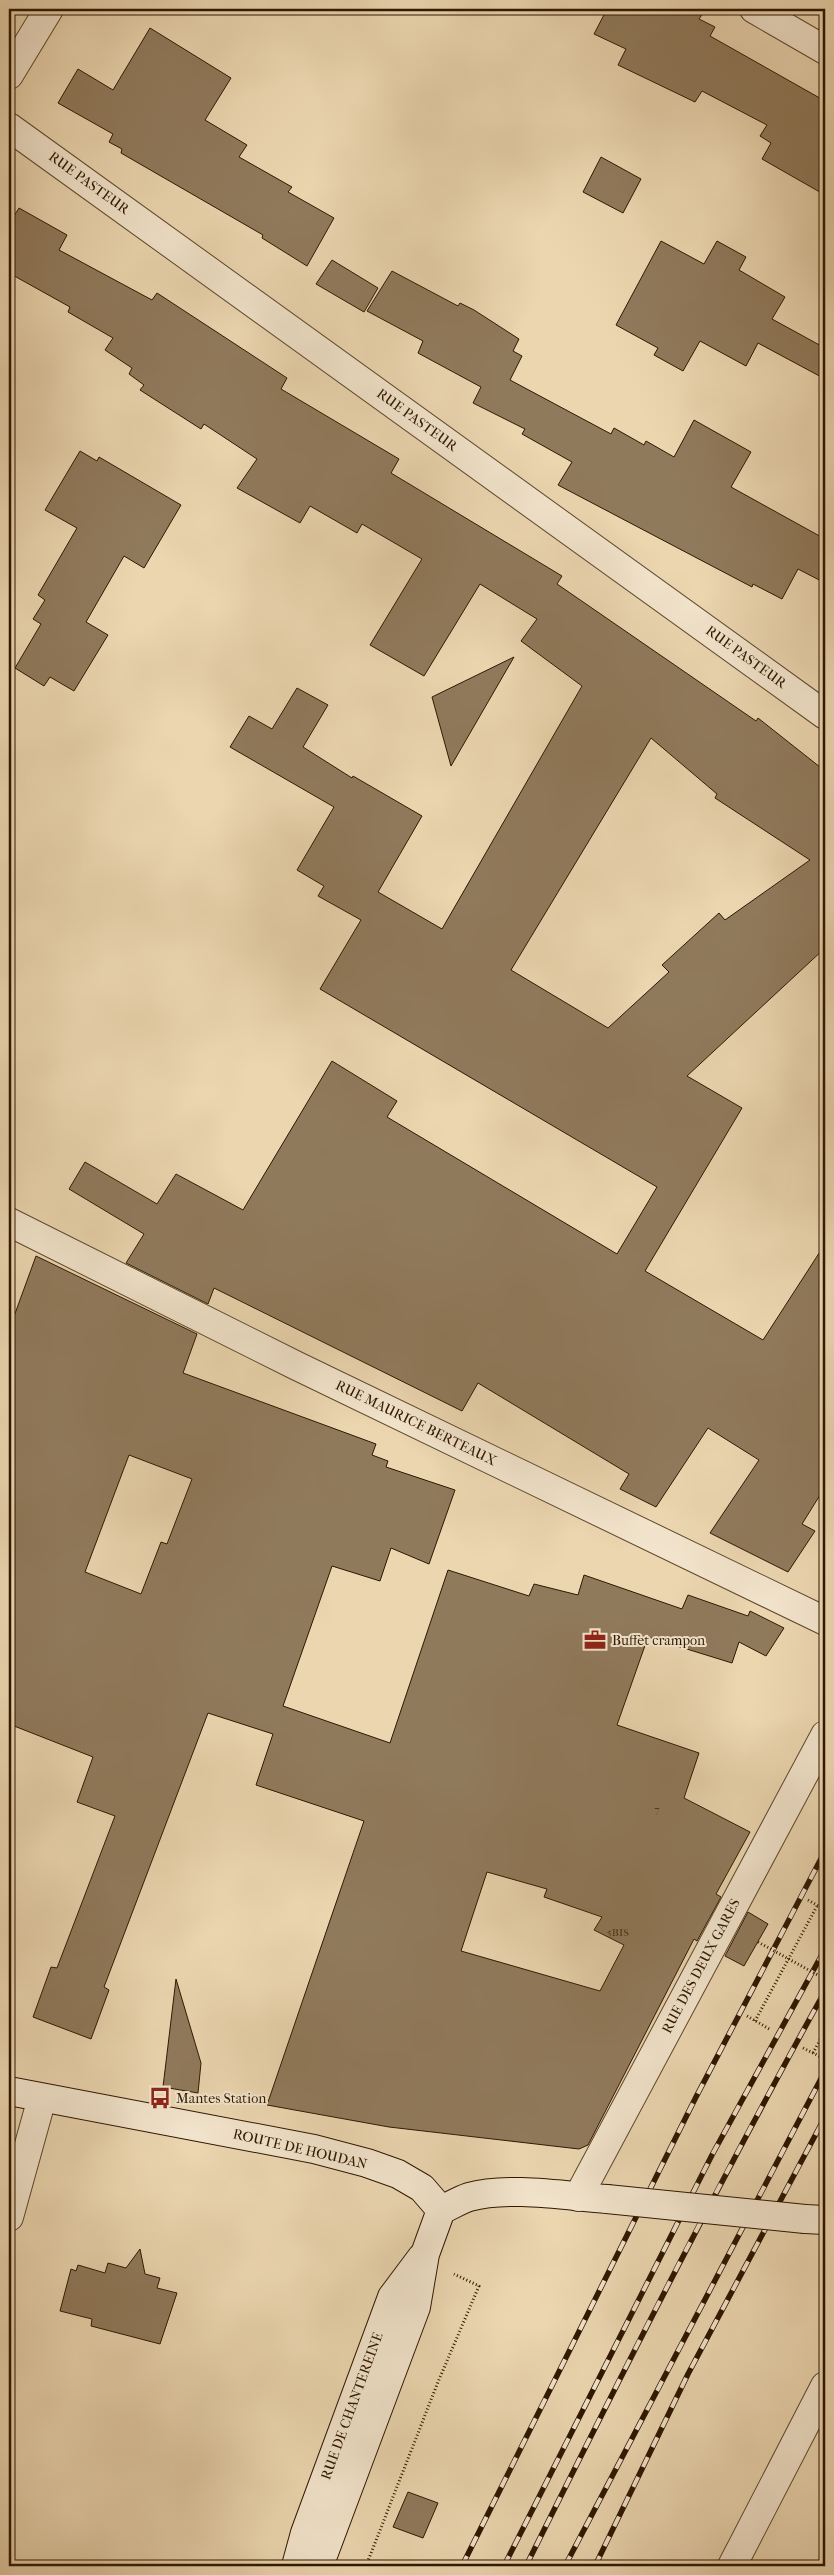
<svg xmlns="http://www.w3.org/2000/svg" width="834" height="2575" font-family="'IM FELL French Canon',serif">
<style>
.building{fill:#907a5c;stroke:#2e1700;fill-rule:evenodd}
.lines{fill:none;stroke-linecap:round;stroke-linejoin:round}
.minor-casing{stroke:#5d472c;stroke-width:30}
.secondary-casing{stroke:#2e1700;stroke-width:30}
.path{stroke:#2e1700;stroke-width:3;stroke-dasharray:1 2.5;stroke-linecap:butt}
.minor{stroke:#f2e4cc;stroke-width:28}
.secondary{stroke:#f2e4cc;stroke-width:28}
.rail-casing{stroke:#2e1700;stroke-width:5.5}
.rail{stroke:#f2e4cc;stroke-width:4;stroke-dasharray:11;stroke-linecap:butt}
.secondary-bridge-casing{stroke:#2e1700;stroke-width:30;stroke-linecap:butt}
.path-bridge{stroke:#2e1700;stroke-width:3;stroke-dasharray:1 2.5;stroke-linecap:butt}
.secondary-bridge{stroke:#f2e4cc;stroke-width:28}
.labels{text-anchor:middle;dominant-baseline:central;stroke-width:4;stroke-linejoin:round;paint-order:stroke}
.number-label{font-size:11px;fill:#463017}
.street-label{font-size:14px;fill:#2e1700;stroke:#f2e4cc}
.poi-label{font-size:14px;fill:#2e1700;stroke:#f2e4cc;text-anchor:start}
</style>
<rect width="100%" height="100%" fill="#ebd6b0"/>
<filter id="stains"><feTurbulence type="fractalNoise" baseFrequency=".004" numOctaves="4"/><feColorMatrix values="0 0 0 0 .2 0 0 0 0 .09 0 0 0 0 .02 0 0 0 .5 -.17"/></filter>
<radialGradient id="worn" r=".72"><stop offset=".6" stop-color="#630" stop-opacity="0"/><stop offset="1" stop-color="#630" stop-opacity=".3"/></radialGradient>
<path class="building" d="M 607,9 L 706,9 L 699,19 L 715,27 L 710,36 L 825,101 L 825,195 L 762,159 L 771,143 L 760,136 L 767,125 L 702,91 L 695,102 L 618,65 L 626,49 L 594,34 Z
M 150,28 L 231,78 L 205,120 L 247,145 L 239,157 L 292,187 L 288,192 L 334,218 L 307,266 L 262,238 L 263,235 L 121,153 L 122,149 L 109,142 L 113,134 L 58,103 L 78,69 L 113,90 Z
M 601,157 L 641,179 L 623,213 L 583,192 Z
M 19,208 L 67,235 L 59,250 L 152,300 L 157,293 L 287,378 L 281,389 L 399,459 L 391,473 L 562,576 L 557,584 L 756,721 L 758,718 L 825,771 L 825,948 L 687,1076 L 742,1108 L 645,1271 L 763,1340 L 825,1244 L 825,1487 L 802,1524 L 815,1531 L 788,1572 L 710,1533 L 759,1460 L 708,1428 L 656,1507 L 620,1489 L 629,1474 L 478,1383 L 462,1411 L 214,1288 L 208,1304 L 126,1263 L 144,1234 L 69,1189 L 85,1162 L 157,1204 L 176,1174 L 243,1210 L 332,1061 L 397,1101 L 387,1117 L 617,1254 L 657,1187 L 320,989 L 361,920 L 318,896 L 324,886 L 297,870 L 334,807 L 230,747 L 249,716 L 272,729 L 297,688 L 328,705 L 303,747 L 352,778 L 353,776 L 422,816 L 378,892 L 442,929 L 582,686 L 521,641 L 537,619 L 480,584 L 424,676 L 370,645 L 422,559 L 362,524 L 357,533 L 310,506 L 300,523 L 237,488 L 257,459 L 204,424 L 201,429 L 140,390 L 144,385 L 129,374 L 132,368 L 105,350 L 113,338 L 68,312 L 70,307 L 9,273 L 9,224 ZM 651,738 L 717,794 L 715,798 L 810,860 L 725,920 L 719,913 L 662,965 L 669,972 L 608,1028 L 511,970 Z
M 661,241 L 704,264 L 717,241 L 746,257 L 739,270 L 785,297 L 772,319 L 825,348 L 825,379 L 758,343 L 746,366 L 700,341 L 683,371 L 654,355 L 658,348 L 616,325 Z
M 332,260 L 378,288 L 364,312 L 316,284 Z
M 392,271 L 458,306 L 460,303 L 474,310 L 519,339 L 513,351 L 522,356 L 510,380 L 611,434 L 614,428 L 644,445 L 646,441 L 674,457 L 694,420 L 751,452 L 731,487 L 825,539 L 825,583 L 798,569 L 782,599 L 753,584 L 752,587 L 558,485 L 572,462 L 522,434 L 525,429 L 473,403 L 481,387 L 418,353 L 423,341 L 367,311 Z
M 80,451 L 97,461 L 99,457 L 181,505 L 144,568 L 124,556 L 86,622 L 108,635 L 74,691 L 50,677 L 44,686 L 15,668 L 41,624 L 33,619 L 45,600 L 38,595 L 77,528 L 45,510 Z
M 514,657 L 451,766 L 432,697 Z
M 36,1256 L 197,1334 L 183,1373 L 376,1444 L 372,1455 L 388,1461 L 386,1467 L 455,1490 L 429,1564 L 391,1548 L 380,1581 L 332,1566 L 283,1706 L 390,1743 L 448,1570 L 529,1596 L 534,1584 L 578,1595 L 584,1575 L 682,1609 L 688,1595 L 748,1616 L 750,1611 L 784,1628 L 766,1656 L 739,1642 L 732,1663 L 648,1637 L 617,1725 L 699,1753 L 684,1798 L 750,1832 L 716,1894 L 721,1897 L 697,1941 L 694,1939 L 588,2145 L 579,2149 L 389,2127 L 267,2105 L 364,1821 L 256,1785 L 273,1734 L 208,1713 L 104,1987 L 109,1990 L 91,2039 L 33,2017 L 51,1967 L 57,1968 L 115,1816 L 77,1802 L 93,1757 L 9,1724 L 9,1330 ZM 129,1455 L 192,1479 L 167,1544 L 161,1542 L 141,1594 L 85,1572 ZM 487,1872 L 547,1889 L 544,1897 L 602,1917 L 594,1930 L 624,1945 L 600,1991 L 461,1951 Z
M 748,1912 L 768,1924 L 744,1966 L 725,1956 Z
M 176,1979 L 201,2063 L 198,2093 L 163,2087 Z
M 140,2249 L 145,2274 L 160,2278 L 157,2288 L 177,2293 L 160,2344 L 91,2326 L 92,2319 L 60,2311 L 71,2269 L 76,2271 L 78,2265 L 105,2273 L 108,2263 L 126,2268 Z
M 408,2492 L 438,2503 L 423,2538 L 393,2527 Z"/>
<g class="lines">
<g class="minor-casing">
<path id="minor" d="M 754,9 L 825,50
M 9,75 L 49,9
M 9,127 L 825,715
M 9,1222 L 295,1365 L 825,1621
M 578,2197 L 825,1735
M 9,2217 L 42,2098
M 732,2566 L 825,2386"/>
</g>
<g class="secondary-casing">
<path id="secondary" d="M 9,2091 L 314,2149 L 367,2163 L 398,2174 L 422,2188 L 441,2210
M 441,2210 C 450,2206 460,2200 469,2197 C 509,2186 566,2196 607,2199
M 805,2219 L 825,2220
M 296,2566 L 305,2533 L 392,2297 L 422,2257
M 319,2566 L 416,2307 L 425,2254 L 441,2210"/>
</g>
<path class="path" d="M 808,1900 L 825,1910
M 747,2016 L 771,2030
M 755,2021 L 817,1906
M 803,2048 L 823,2058
M 813,2053 L 825,2031
M 366,2566 L 438,2382 L 479,2286 L 454,2274"/>
<use href="#minor" class="minor"/>
<use href="#secondary" class="secondary"/>
<g class="rail-casing">
<path id="rail" d="M 462,2566 L 696,2097 L 825,1851
M 504,2566 L 712,2155 L 825,1949
M 526,2566 C 622,2373 720,2180 825,1991
M 565,2566 L 825,2071
M 595,2566 L 688,2374 L 825,2117"/>
</g>
<use href="#rail" class="rail"/>
<g class="secondary-bridge-casing">
<path id="secondary-bridge" d="M 607,2199 L 805,2219"/>
</g>
<path class="path-bridge" d="M 758,1942 L 825,1979"/>
<use href="#secondary-bridge" class="secondary-bridge"/>
</g>
<defs>
<g id="office-bare" transform="scale(1.725)"><path d="M-6-3h4V-5.5h4V-3h4V5H-6ZM-1-4.5V-3h2v-1.5ZM-6 0V1H6V0Z" fill="#8f2418" stroke="#f2e4cc" stroke-width="2.5" paint-order="stroke"/></g>
<g id="bus-bare" transform="scale(1.725)"><path d="M-5-6H5V4H4V6H2V4H-2V6H-4V4H-5ZM-3.5-4V0h7V-4ZM-3.5 1.2v1.5H-2V1.2ZM2 1.2v1.5H3.5V1.2Z" fill="#8f2418" stroke="#f2e4cc" stroke-width="2.5" paint-order="stroke"/></g>
</defs>
<g fill-rule="evenodd">
<use href="#office-bare" x="595" y="1640"/>
<use href="#bus-bare" x="160" y="2098"/>
</g>
<g class="labels">
<g class="number-label">
<text x="657" y="1809">7</text>
<text x="618" y="1932">5BIS</text>
</g>
<g class="street-label">
<text transform="translate(89 183) rotate(36)">RUE PASTEUR</text>
<text transform="translate(417 420) rotate(36)">RUE PASTEUR</text>
<text transform="translate(746 657) rotate(36)">RUE PASTEUR</text>
<text transform="translate(416 1423) rotate(26)">RUE MAURICE BERTEAUX</text>
<text transform="translate(701 1966) rotate(-62)">RUE DES DEUX GARES</text>
<text transform="translate(300 2149) rotate(13)">ROUTE DE HOUDAN</text>
<text transform="translate(352 2406) rotate(-70)">RUE DE CHANTEREINE</text>
</g>
<g class="poi-label">
<text x="612" y="1640">Buffet crampon</text>
<text x="176" y="2098">Mantes Station</text>
</g>
</g>
<rect width="834" height="2575" fill="none" stroke="#ebd6b0" stroke-width="30"/>
<rect x="10" y="10" width="814" height="2555" fill="none" stroke="#2e1700" stroke-width="2.5"/>
<rect x="15" y="15" width="804" height="2545" fill="none" stroke="#2e1700"/>
<rect width="100%" height="100%" filter="url(#stains)"/>
<rect width="100%" height="100%" fill="url(#worn)"/>
</svg>
